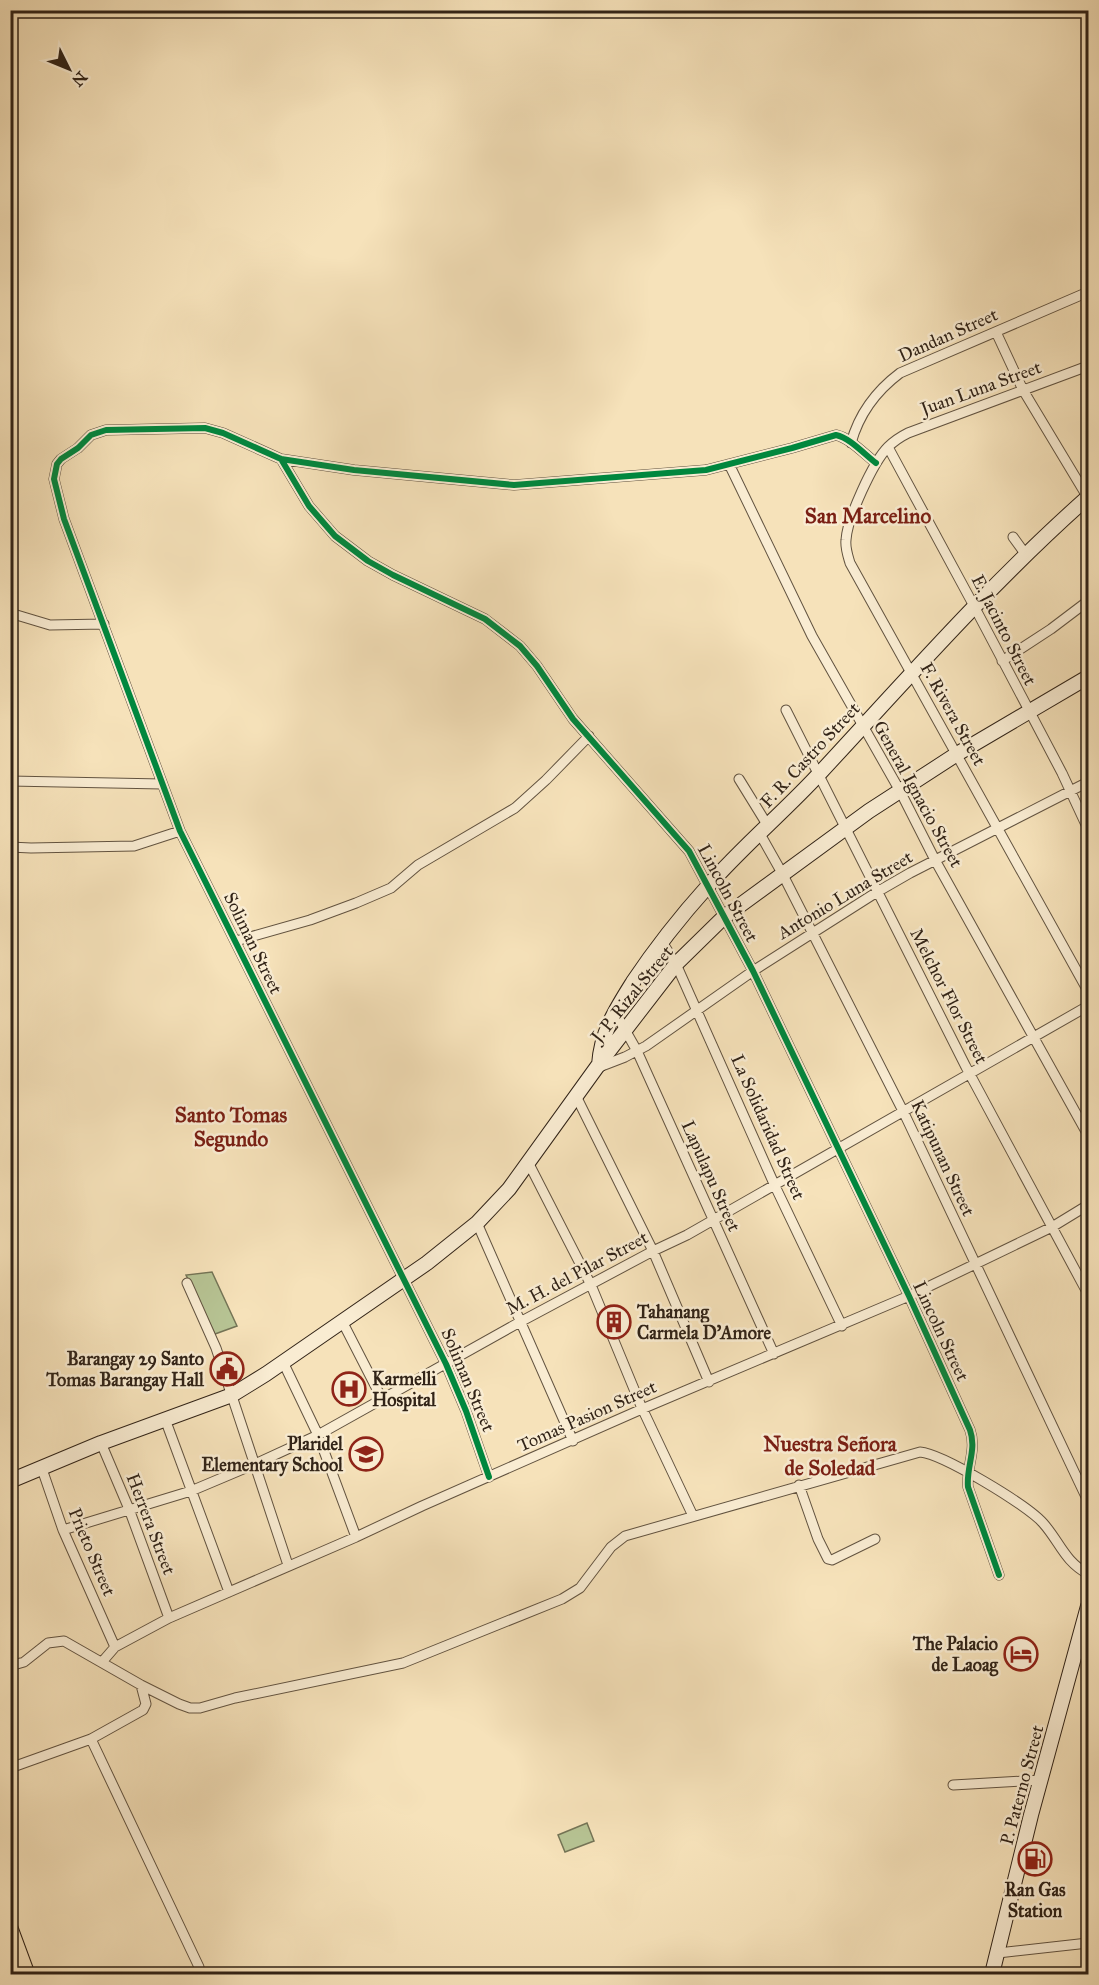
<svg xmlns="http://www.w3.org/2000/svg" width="1099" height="1985" font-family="'IM FELL Great Primer',serif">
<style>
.green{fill:#b7c494;stroke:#747456;stroke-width:1.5}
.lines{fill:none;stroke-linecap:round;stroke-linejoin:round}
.street-casing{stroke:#625340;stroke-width:11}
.secondary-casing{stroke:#312317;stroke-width:16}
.primary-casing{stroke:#312317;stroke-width:17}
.street{stroke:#f9ecd2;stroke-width:9}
.secondary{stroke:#f9ecd2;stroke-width:14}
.primary{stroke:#f6e2ba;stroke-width:15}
.cycleway-casing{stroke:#f9ecd2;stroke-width:10}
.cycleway{stroke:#00873e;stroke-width:6}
.labels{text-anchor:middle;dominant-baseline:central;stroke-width:5;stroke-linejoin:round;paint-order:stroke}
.street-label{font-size:18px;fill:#312317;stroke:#f9ecd2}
.poi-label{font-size:18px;font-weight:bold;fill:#312317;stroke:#f9ecd2;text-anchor:end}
.quarter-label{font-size:21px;font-weight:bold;fill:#7a1f14;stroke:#f9ecd2}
</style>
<rect width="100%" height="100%" fill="#f6e2ba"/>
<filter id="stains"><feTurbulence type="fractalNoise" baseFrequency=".00333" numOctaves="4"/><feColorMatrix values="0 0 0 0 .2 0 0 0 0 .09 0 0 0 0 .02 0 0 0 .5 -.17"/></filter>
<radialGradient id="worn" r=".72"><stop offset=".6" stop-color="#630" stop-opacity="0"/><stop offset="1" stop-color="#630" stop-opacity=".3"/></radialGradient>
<path class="green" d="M 212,1272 L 237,1326 L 215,1334 L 186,1275 Z
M 587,1823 L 594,1841 L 565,1852 L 558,1835 Z"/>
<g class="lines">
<g class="street-casing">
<path id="street" d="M 996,332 L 1023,390 L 1088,498
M 1088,366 L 908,433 C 900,437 894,441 888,447 C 873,462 847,519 846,540 C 845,548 848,556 850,563 L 1088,991
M 851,443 C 859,414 876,391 900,373 L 1088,292
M 888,447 L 974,606 L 1062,773 L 1088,829
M 281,459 L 309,506 L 335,536 L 368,561 L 393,575 L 485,619 L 520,646 L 537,666 L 573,719 L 689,851 L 753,971 L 909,1296 L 970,1430 C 977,1450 966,1467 968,1487 L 999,1575
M 729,464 L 812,636 L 900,791 L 935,860 L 1088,1135
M 1013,537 L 1026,555
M 10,613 L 50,625 L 104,624
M 1002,661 L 1051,629 L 1088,601
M 786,710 L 966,1067 L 1088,1294
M 739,779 L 768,826
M 10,781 L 162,784
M 760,834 L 782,873 L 904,1113 L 1088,1501
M 10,847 L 31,848 L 134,846 L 180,831
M 236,941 L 310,920 L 356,903 L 391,888 L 418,865 L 515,808 L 546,780 L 589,736
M 662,942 L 676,964 L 775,1186 L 842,1326
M 615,1012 L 637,1051 L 774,1354
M 599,1067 L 625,1057 L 646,1046 L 753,971 L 877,892 L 910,873 L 1088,782
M 576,1096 L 653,1251 L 709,1382
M 529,1164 L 591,1285 L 641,1406 L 693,1516
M 477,1223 L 573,1441
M 187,1283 L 216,1348 L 288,1565
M 342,1321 L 382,1399
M 283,1362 L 318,1435 L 356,1537
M 165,1419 L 229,1592
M 101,1443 L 129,1509 L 169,1618
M 42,1469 L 63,1530 L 115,1647
M 489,1477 L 466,1411 L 446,1364 L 180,831 L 64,519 L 54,479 L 57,464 L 61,459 L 78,448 L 91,435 L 106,430 L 205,428 L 223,433 L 281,459 L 354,470 L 514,485 L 706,470 L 792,448 L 836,435 C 850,438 864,454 876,463
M 799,1485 L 818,1539 L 828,1559 L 832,1560 L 875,1539
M 63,1530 L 191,1491 L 255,1464 L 318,1435 L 520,1322 L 653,1251 L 687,1235 L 1088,1006
M 102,1662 L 115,1647 L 169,1618 L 356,1537 L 422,1506 L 642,1409 L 909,1296 L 1052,1227 L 1088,1205
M 10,1666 L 24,1662 L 48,1643 L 64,1641 L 141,1685 L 179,1704 L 190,1708 L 200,1708 L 235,1698 L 403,1663 L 562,1599 L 580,1588 L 611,1547 L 625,1536 L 920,1452 C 943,1454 1027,1505 1043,1523 C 1060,1542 1064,1561 1088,1574
M 91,1739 L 199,1967
M 10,1768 L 91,1739 L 143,1710 L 146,1704 L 141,1685
M 953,1785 L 1041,1780
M 998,1953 L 1088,1943"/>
</g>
<g class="secondary-casing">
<path id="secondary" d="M 599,1065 C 601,1032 616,1009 633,982 C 655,949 681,916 708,886 C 743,846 784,812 820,773 C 907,679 992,582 1088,497
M 10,1481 L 101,1443 L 232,1395 L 266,1374 L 427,1263 L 477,1223 L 509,1189 L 602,1060 L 676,964 L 724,917 L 869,811 L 957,754 L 1088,677
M 992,1974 L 1031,1815 L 1088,1606"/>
</g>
<g class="primary-casing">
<path id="primary" d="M 10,1928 L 27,1974
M 10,1964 L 15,1974"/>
</g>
<use href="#street" class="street"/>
<use href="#secondary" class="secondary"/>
<use href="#primary" class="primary"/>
<g class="cycleway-casing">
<path id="cycleway" d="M 281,459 L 309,506 L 335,536 L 368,561 L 393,575 L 485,619 L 520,646 L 537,666 L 573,719 L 689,851 L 753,971 L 909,1296 L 970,1430 C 977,1450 966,1467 968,1487 L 999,1575
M 489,1477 L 466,1411 L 446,1364 L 180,831 L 64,519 L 54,479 L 57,464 L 61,459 L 78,448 L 91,435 L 106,430 L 205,428 L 223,433 L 281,459 L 354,470 L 514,485 L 706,470 L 792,448 L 836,435 C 850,438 864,454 876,463"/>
</g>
<use href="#cycleway" class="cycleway"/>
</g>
<defs>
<g id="building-ring" transform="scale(1.725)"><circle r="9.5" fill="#f9ecd2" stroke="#8f2418" stroke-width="1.5"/><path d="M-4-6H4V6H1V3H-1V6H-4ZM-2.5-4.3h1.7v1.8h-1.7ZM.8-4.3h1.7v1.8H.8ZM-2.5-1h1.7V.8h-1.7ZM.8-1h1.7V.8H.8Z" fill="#8f2418"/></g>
<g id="civic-ring" transform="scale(1.725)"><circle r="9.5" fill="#f9ecd2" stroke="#8f2418" stroke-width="1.5"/><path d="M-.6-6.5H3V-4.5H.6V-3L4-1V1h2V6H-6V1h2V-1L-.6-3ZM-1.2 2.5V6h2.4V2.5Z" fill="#8f2418"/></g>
<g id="hospital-ring" transform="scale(1.725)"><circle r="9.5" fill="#f9ecd2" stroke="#8f2418" stroke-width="1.5"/><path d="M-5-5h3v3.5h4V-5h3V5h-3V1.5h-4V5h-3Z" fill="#8f2418"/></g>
<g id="school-ring" transform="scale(1.725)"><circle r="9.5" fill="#f9ecd2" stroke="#8f2418" stroke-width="1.5"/><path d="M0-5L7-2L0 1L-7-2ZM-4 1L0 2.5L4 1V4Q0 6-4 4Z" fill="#8f2418"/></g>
<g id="hotel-ring" transform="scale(1.725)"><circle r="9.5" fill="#f9ecd2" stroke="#8f2418" stroke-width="1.5"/><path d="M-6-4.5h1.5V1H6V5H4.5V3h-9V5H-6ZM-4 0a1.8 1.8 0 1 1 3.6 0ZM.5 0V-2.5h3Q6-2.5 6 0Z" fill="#8f2418"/></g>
<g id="fuel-ring" transform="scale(1.725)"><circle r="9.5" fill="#f9ecd2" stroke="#8f2418" stroke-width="1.5"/><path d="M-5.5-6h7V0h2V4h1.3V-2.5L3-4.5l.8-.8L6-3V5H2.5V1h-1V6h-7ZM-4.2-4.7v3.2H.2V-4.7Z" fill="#8f2418"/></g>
</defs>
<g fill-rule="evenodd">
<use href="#building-ring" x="614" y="1322"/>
<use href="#civic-ring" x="227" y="1369"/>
<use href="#hospital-ring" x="349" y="1389"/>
<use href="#school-ring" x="366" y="1454"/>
<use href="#hotel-ring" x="1021" y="1654"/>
<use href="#fuel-ring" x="1035" y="1859"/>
</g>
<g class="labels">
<g class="street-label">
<text transform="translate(948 335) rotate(-24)">Dandan Street</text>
<text transform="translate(981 388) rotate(-20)">Juan Luna Street</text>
<text transform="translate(1004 630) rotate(63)">E. Jacinto Street</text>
<text transform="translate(953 714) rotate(61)">F. Rivera Street</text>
<text transform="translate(810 755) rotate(-47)">F. R. Castro Street</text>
<text transform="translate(918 794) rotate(61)">General Ignacio Street</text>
<text transform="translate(728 893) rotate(62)">Lincoln Street</text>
<text transform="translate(845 895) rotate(-31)">Antonio Luna Street</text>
<text transform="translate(253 943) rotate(64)">Soliman Street</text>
<text transform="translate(632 994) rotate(-51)">J. P. Rizal Street</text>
<text transform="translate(949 996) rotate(63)">Melchor Flor Street</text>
<text transform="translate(768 1127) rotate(66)">La Solidaridad Street</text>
<text transform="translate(943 1158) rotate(65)">Katipunan Street</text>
<text transform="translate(711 1176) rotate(66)">Lapulapu Street</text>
<text transform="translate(577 1273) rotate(-28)">M. H. del Pilar Street</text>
<text transform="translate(941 1331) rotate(65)">Lincoln Street</text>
<text transform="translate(468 1380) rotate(67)">Soliman Street</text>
<text transform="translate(587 1416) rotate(-24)">Tomas Pasion Street</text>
<text transform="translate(151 1524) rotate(69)">Herrera Street</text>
<text transform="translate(92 1552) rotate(67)">Prieto Street</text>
<text transform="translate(1022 1785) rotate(-75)">P. Paterno Street</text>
</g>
<g class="poi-label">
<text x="637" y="1312" text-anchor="start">Tahanang<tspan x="637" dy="21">Carmela D'Amore</tspan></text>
<text x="204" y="1359">Barangay 29 Santo<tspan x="204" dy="21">Tomas Barangay Hall</tspan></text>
<text x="372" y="1379" text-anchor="start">Karmelli<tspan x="372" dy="21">Hospital</tspan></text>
<text x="343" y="1444">Plaridel<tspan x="343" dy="21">Elementary School</tspan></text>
<text x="998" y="1644">The Palacio<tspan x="998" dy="21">de Laoag</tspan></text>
<text x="1035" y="1890" text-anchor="middle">Ran Gas<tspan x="1035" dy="21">Station</tspan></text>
</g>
<g class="quarter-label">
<text x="868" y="516">San Marcelino</text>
<text x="231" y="1115">Santo Tomas<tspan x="231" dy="24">Segundo</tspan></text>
<text x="830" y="1444">Nuestra Señora<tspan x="830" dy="24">de Soledad</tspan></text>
</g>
</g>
<rect width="1099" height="1985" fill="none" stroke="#f6e2ba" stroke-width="36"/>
<rect x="12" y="12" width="1075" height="1961" fill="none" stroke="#312317" stroke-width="3"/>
<rect x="18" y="18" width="1063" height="1949" fill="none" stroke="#312317" stroke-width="1.5"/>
<g transform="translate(69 69) rotate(133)" stroke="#f9ecd2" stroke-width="4.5" paint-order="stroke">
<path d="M0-4.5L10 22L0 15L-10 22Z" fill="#312317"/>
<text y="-9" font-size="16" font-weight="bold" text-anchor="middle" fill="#312317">N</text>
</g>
<rect width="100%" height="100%" filter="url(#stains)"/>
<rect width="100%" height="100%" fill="url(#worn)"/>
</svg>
